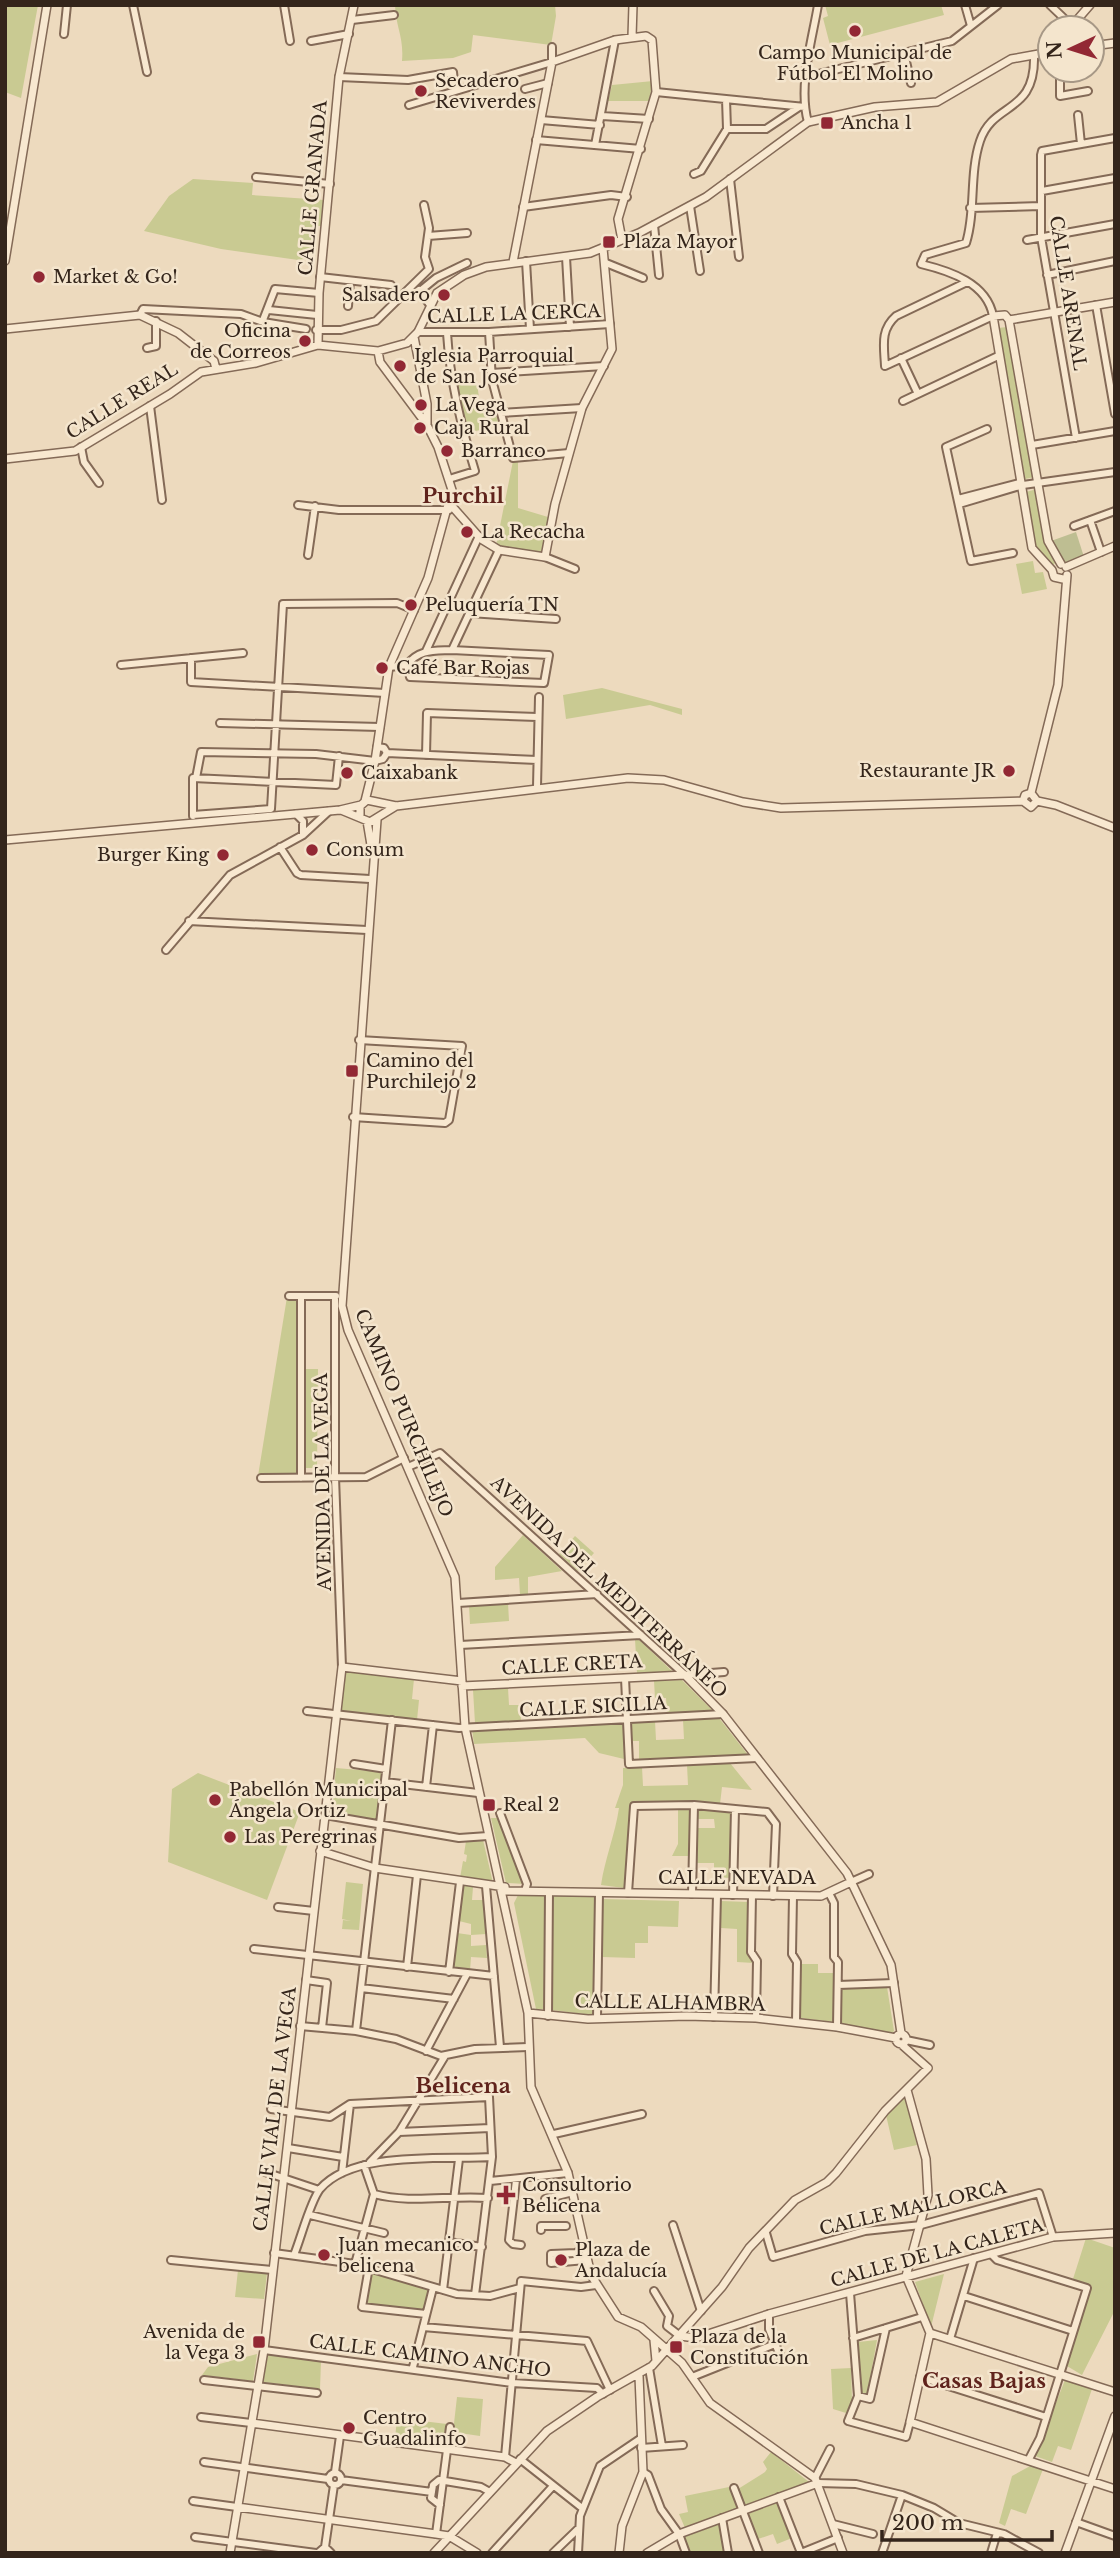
<svg xmlns="http://www.w3.org/2000/svg" width="1120" height="2558" font-family="'Libre Baskerville',serif">
<style>
.green{fill:#c9ca92}
.cemetery{fill:#bebe92}
.lines{fill:none;stroke-linecap:round;stroke-linejoin:round}
.minor-casing{stroke:#846a57;stroke-width:10}
.tertiary-casing{stroke:#846a57;stroke-width:10}
.minor{stroke:#f8e8d0;stroke-width:6}
.tertiary{stroke:#f8e8d0;stroke-width:7}
.poi-dot{fill:#922834;stroke:#f4e5cd;stroke-width:2.5}
.labels{text-anchor:middle;dominant-baseline:central;stroke-width:5;stroke-linejoin:round;paint-order:stroke}
.poi-label{font-size:18px;fill:#34251b;stroke:#f4e5cd;text-anchor:start}
.street-label{font-size:18px;fill:#34251b;stroke:#f4e5cd}
.quarter-label{font-size:21px;font-weight:bold;fill:#60231c;stroke:#f4e5cd}
</style>
<rect width="100%" height="100%" fill="#eddabe"/>
<path class="green" d="M 5,5 L 38,5 L 21,98 L 5,92 Z
M 395,5 L 555,5 L 556,16 L 551,45 L 473,35 L 471,52 L 453,58 L 402,61 C 404,37 396,28 395,5 Z
M 825,5 L 941,5 L 944,15 L 830,45 L 823,18 L 828,16 Z
M 653,81 L 649,101 L 608,101 L 612,85 Z
M 193,179 L 253,183 L 252,195 L 324,200 L 322,226 L 315,226 L 313,249 L 309,258 L 298,260 L 221,249 L 144,231 L 169,196 Z
M 1008,327 L 1035,477 L 1025,479 L 997,328 Z
M 476,377 L 481,411 L 494,409 L 499,425 L 468,433 L 455,379 Z
M 518,460 L 518,508 L 548,517 L 542,552 L 496,546 L 513,461 Z
M 1037,489 L 1056,562 L 1051,567 L 1035,547 L 1026,492 Z
M 1033,561 L 1035,573 L 1043,572 L 1047,589 L 1022,594 L 1016,564 Z
M 602,688 L 682,709 L 682,715 L 650,705 L 566,719 L 563,695 Z
M 287,1297 L 298,1298 L 297,1475 L 258,1476 Z
M 318,1369 L 317,1468 L 305,1468 L 305,1369 Z
M 523,1535 L 562,1571 L 528,1577 L 528,1595 L 520,1595 L 519,1578 L 495,1580 L 495,1567 Z
M 575,1536 L 594,1553 L 578,1571 L 559,1554 Z
M 508,1603 L 509,1621 L 470,1624 L 469,1605 Z
M 635,1639 L 638,1639 L 673,1672 L 637,1673 Z
M 345,1671 L 414,1679 L 412,1699 L 419,1700 L 417,1720 L 341,1711 Z
M 682,1680 L 713,1711 L 667,1713 L 666,1698 L 655,1698 L 654,1681 Z
M 508,1688 L 509,1705 L 520,1705 L 521,1721 L 475,1723 L 473,1690 Z
M 719,1718 L 748,1755 L 639,1760 L 639,1741 L 631,1741 L 630,1722 L 655,1721 L 656,1740 L 684,1739 L 683,1720 Z
M 623,1723 L 624,1759 L 599,1753 L 585,1738 L 474,1744 L 472,1729 Z
M 730,1763 L 752,1790 L 722,1787 L 720,1804 L 631,1802 L 624,1888 L 601,1885 C 605,1858 615,1835 619,1808 L 615,1808 L 623,1785 L 623,1768 L 642,1767 L 643,1786 L 688,1785 L 687,1765 Z
M 336,1768 L 382,1772 L 376,1821 L 332,1813 Z
M 198,1773 L 300,1812 L 267,1900 L 168,1862 L 172,1789 Z
M 678,1809 L 691,1809 L 690,1856 L 672,1856 L 678,1844 Z
M 698,1809 L 732,1812 L 730,1878 L 714,1877 L 714,1863 L 697,1863 L 698,1828 L 715,1828 L 714,1819 L 698,1819 Z
M 491,1818 L 500,1818 L 525,1884 L 506,1883 Z
M 483,1840 L 493,1883 L 460,1878 L 463,1861 L 466,1862 L 467,1855 L 464,1854 L 466,1841 Z
M 346,1882 L 363,1884 L 359,1930 L 342,1929 L 343,1920 L 351,1921 L 342,1919 Z
M 462,1885 L 473,1887 L 472,1900 L 483,1900 L 486,1934 L 471,1935 L 471,1946 L 486,1945 L 487,1958 L 471,1957 L 470,1971 L 453,1969 L 457,1933 L 471,1935 L 471,1924 L 459,1921 Z
M 518,1895 L 546,1896 L 545,2009 L 536,2009 L 514,1903 Z
M 553,1895 L 595,1896 L 593,2015 L 551,2010 Z
M 603,1899 L 679,1901 L 678,1927 L 648,1926 L 648,1943 L 635,1943 L 635,1958 L 602,1957 Z
M 721,1901 L 749,1902 L 748,1955 L 754,1963 L 737,1962 L 737,1929 L 721,1928 Z
M 801,1964 L 818,1964 L 818,1973 L 835,1973 L 834,2022 L 800,2018 Z
M 887,1987 L 894,2031 L 892,2033 L 841,2024 L 842,1988 Z
M 905,2097 L 917,2145 L 894,2150 L 886,2115 Z
M 1086,2238 L 1115,2248 L 1115,2310 L 1082,2375 L 1067,2366 L 1092,2286 L 1073,2279 Z
M 238,2270 L 267,2273 L 264,2299 L 235,2297 Z
M 371,2271 L 428,2290 L 423,2311 L 365,2304 Z
M 944,2274 L 931,2327 L 915,2282 Z
M 877,2340 L 867,2395 L 861,2393 L 858,2342 Z
M 257,2354 L 253,2381 L 202,2375 L 208,2367 Z
M 268,2355 L 321,2361 L 320,2389 L 263,2382 Z
M 851,2368 L 852,2400 L 846,2413 L 833,2409 L 831,2369 Z
M 1065,2380 L 1092,2389 L 1071,2450 L 1058,2446 L 1052,2462 L 1035,2456 Z
M 457,2397 L 483,2399 L 480,2436 L 453,2432 Z
M 397,2418 L 447,2424 L 445,2445 L 395,2439 Z
M 771,2452 L 809,2482 L 744,2506 L 738,2489 L 765,2472 L 767,2469 L 763,2462 Z
M 1032,2465 L 1043,2469 L 1026,2514 L 1011,2509 L 1005,2526 L 999,2523 L 1012,2476 Z
M 729,2487 L 737,2508 L 685,2528 L 679,2514 L 688,2512 L 685,2496 Z
M 779,2502 L 792,2538 L 777,2544 L 773,2534 L 758,2539 L 748,2514 Z
M 720,2524 L 724,2553 L 690,2553 L 684,2537 Z"/>
<path class="cemetery" d="M 1076,532 L 1084,557 L 1066,563 L 1051,541 Z"/>
<g class="lines">
<g class="minor-casing">
<path id="minor" d="M 133,5 L 147,72
M 284,5 L 290,41
M 965,5 L 971,26
M 1050,5 L 1072,26
M 352,20 L 394,15
M 64,34 L 67,5
M 311,41 L 349,34
M 904,53 L 911,83
M 1060,70 L 1060,96 L 1088,91
M 339,77 L 408,80 L 453,72 L 455,90
M 806,77 L 952,41 L 998,5
M 525,89 L 548,83
M 656,92 L 805,107
M 726,99 L 727,129
M 409,105 L 552,62 L 552,47
M 1078,115 L 1081,144
M 602,116 L 649,119
M 541,120 L 600,125
M 808,122 C 798,86 812,41 818,5
M 536,140 L 641,149
M 595,145 L 615,40
M 694,174 L 701,171 L 727,129 L 766,129 L 799,107
M 256,177 L 330,184
M 730,179 L 739,257
M 1042,191 L 1115,178
M 690,206 L 700,271
M 523,207 L 611,195 L 627,197
M 970,208 L 1041,206
M 654,225 L 659,275
M 428,236 L 467,233
M 1027,240 L 1115,224
M 566,257 L 570,327
M 526,261 L 530,329
M 606,263 L 643,278
M 1047,275 L 1115,261
M 320,277 L 391,285
M 967,282 L 896,316 C 880,330 884,346 885,366 L 993,316 C 987,283 950,271 921,264 L 925,255 L 966,243 C 976,211 969,174 980,141 C 993,101 1036,115 1034,55
M 419,290 L 430,305
M 420,291 L 436,278 L 467,263
M 1096,305 L 1115,414
M 348,306 L 350,281
M 269,310 L 317,315
M 140,315 L 143,309 L 241,314 L 263,322 L 306,329
M 263,320 L 275,289 L 319,293
M 316,330 L 341,330 L 376,321 L 429,269 L 425,257 L 429,228 L 424,205
M 418,332 L 489,332 L 610,324
M 489,332 L 492,380 L 513,458 L 569,453
M 447,333 C 450,381 461,425 475,471 L 449,479
M 147,348 L 156,346 L 156,321
M 901,358 L 918,394
M 491,373 L 604,366
M 903,401 L 998,356
M 150,406 L 162,500
M 501,413 L 582,408
M 987,429 L 946,447 L 971,561 L 1013,553
M 1076,438 L 1041,237 L 1041,155 L 1042,151 L 1115,138
M 1032,445 L 1115,431
M 81,447 L 84,462 L 99,483
M 958,499 L 1019,483 L 1023,485
M 959,504 L 1023,485 L 1115,472
M 298,505 L 339,510 L 449,510
M 1090,520 L 1101,552
M 1074,526 L 1115,511
M 308,555 L 315,506
M 545,557 L 575,569
M 470,613 L 556,619
M 452,650 L 549,655 L 544,683 L 410,677 L 407,665 C 419,649 434,651 452,650 Z
M 452,650 L 499,550
M 426,651 L 479,536
M 191,658 L 191,682 L 385,693
M 121,665 L 243,653
M 389,667 L 407,665
M 220,723 L 380,727
M 377,747 L 384,748 L 387,753 L 537,760
M 426,755 L 427,713 L 537,717
M 196,778 L 201,752 L 316,754 L 375,761 L 383,759 L 387,753
M 537,787 L 539,697
M 296,814 L 303,821 L 303,835
M 193,815 L 271,809 L 283,604 L 397,603 L 414,610
M 193,816 L 193,778 L 336,785 L 339,756
M 280,847 L 297,873 L 301,875 L 370,879
M 189,921 L 367,930
M 166,950 L 230,875 L 303,835 L 329,811
M 353,1117 L 445,1123 L 449,1120 L 462,1046 L 359,1040
M 289,1296 L 336,1296
M 301,1296 L 301,1478
M 335,1296 L 335,1477 L 342,1667
M 408,1467 L 440,1453 L 685,1675 L 724,1672
M 261,1478 L 366,1477 L 404,1458
M 458,1603 L 597,1594
M 460,1645 L 641,1635
M 625,1678 L 629,1764 L 757,1758
M 307,1711 L 459,1728 L 723,1714
M 354,1764 L 386,1769
M 385,1782 L 478,1793
M 426,1787 L 433,1725
M 500,1813 L 527,1884 L 525,1891
M 325,1815 L 459,1838 L 488,1836
M 851,1882 L 869,1874
M 486,1886 L 500,2047
M 628,1893 L 634,1806 L 694,1805 L 767,1812 L 776,1824 L 773,1896
M 829,1893 L 834,1903 L 834,1957 L 838,1962 L 837,2027
M 692,1894 L 694,1805
M 733,1895 L 735,1809
M 752,1895 L 751,1952 L 757,1961 L 756,2018
M 793,1896 L 792,1954 L 797,1962 L 796,2021
M 278,1907 L 314,1911
M 254,1949 L 494,1976
M 407,1967 L 417,1875
M 449,1972 L 460,1882
M 306,1980 L 327,1983 L 322,2028
M 838,1985 L 894,1983
M 361,1988 L 454,1999
M 548,2016 L 549,1892
M 714,2017 L 717,1895
M 597,2018 L 599,1893
M 300,2026 L 356,2031 L 396,2039 L 441,2056 L 475,2049 L 528,2047
M 356,2031 L 392,1720
M 906,2040 L 930,2045
M 426,2051 L 467,1974
M 271,2109 L 330,2117 L 350,2104 L 489,2097 L 492,2157 L 475,2295
M 399,2132 L 490,2128
M 554,2134 L 642,2114
M 288,2148 L 343,2157
M 370,2162 L 399,2132 L 445,2056
M 265,2172 L 319,2190
M 342,2173 L 350,2104
M 516,2180 L 509,2240 L 513,2244 L 521,2245
M 490,2181 L 568,2173
M 374,2194 C 411,2204 449,2195 488,2198
M 545,2199 L 573,2192
M 310,2215 L 384,2233
M 673,2225 L 701,2311
M 541,2230 L 541,2226 L 566,2226
M 766,2233 L 773,2257 L 865,2231 L 921,2225 L 1039,2193 L 1053,2237
M 449,2242 L 482,2247
M 582,2249 L 576,2253 L 551,2254 L 551,2263 L 586,2260
M 274,2253 L 355,2264 L 457,2294 L 490,2296 L 520,2288
M 991,2254 L 997,2260 L 1087,2288 L 1040,2438 L 1029,2459
M 294,2255 C 301,2238 310,2202 320,2189 C 353,2150 445,2160 492,2157
M 171,2260 L 272,2270
M 355,2264 L 374,2194 L 364,2165
M 369,2267 L 362,2307 L 426,2314
M 443,2290 L 459,2159
M 654,2291 L 669,2316 L 667,2326 L 680,2336
M 850,2293 L 858,2396 L 848,2421 L 906,2437 L 910,2422
M 964,2296 L 1073,2331
M 769,2314 L 769,2329 L 782,2360
M 423,2327 L 587,2341 L 610,2390
M 853,2338 L 922,2317
M 950,2339 L 974,2258
M 264,2350 L 512,2383 L 597,2388 L 603,2394
M 413,2367 L 433,2288
M 649,2368 L 662,2446
M 692,2377 L 775,2344
M 920,2377 L 1046,2417
M 204,2380 L 317,2393
M 858,2396 L 870,2399 L 886,2328
M 201,2417 L 251,2423
M 641,2448 L 683,2445
M 505,2457 L 521,2281 L 581,2287 L 596,2285
M 520,2459 L 582,2508
M 204,2462 L 328,2479
M 335,2472 L 340,2436
M 643,2472 L 648,2475 L 661,2509 L 679,2534 L 686,2553
M329 2479a6 6 0 1 1 12 0a6 6 0 1 1-12 0Z
M 815,2478 L 830,2449
M 341,2480 L 432,2492
M 818,2483 L 856,2484 L 902,2495 L 934,2508 L 959,2523 L 1004,2534 L 1039,2553
M 734,2488 L 759,2553
M 779,2497 L 801,2553
M 193,2501 L 237,2507
M 440,2505 L 431,2498 L 433,2485 L 439,2480 L 481,2487 L 490,2492
M 722,2518 L 728,2553
M 1076,2522 L 1115,2536
M 833,2524 L 873,2534
M 436,2534 L 450,2427
M 195,2537 L 316,2553
M 325,2547 L 334,2485
M 318,2553 L 325,2547 L 331,2553
M 492,2553 L 553,2486
M 553,2553 L 579,2528
M 578,2553 L 580,2516 L 600,2466 L 640,2439
M 801,2553 L 838,2538
M 882,2553 L 902,2495
M 991,2553 L 997,2533"/>
</g>
<g class="tertiary-casing">
<path id="tertiary" d="M 1070,28 L 1090,5
M 632,37 L 633,5
M 1092,46 L 1115,43
M 5,261 L 47,5
M 513,262 L 552,62 L 615,40 L 646,36 L 652,40 L 656,92 L 618,219 L 622,240
M 1009,320 L 1005,315 L 993,316 L 1032,548 L 1052,570 L 1054,577 L 1063,579
M 1009,320 L 1048,541 L 1061,564
M 1009,320 L 1115,302
M 5,329 L 140,315 L 178,333 L 214,361 L 216,369
M 414,337 L 427,404 L 427,425
M 318,345 L 319,293 L 339,77 L 354,5
M 5,459 L 75,451 L 170,394 L 201,372 L 256,363 L 318,345 L 378,351 L 407,343 L 418,332 L 437,293 L 464,275 L 486,267 L 590,253 L 639,233 L 706,197 L 808,122 L 875,107 L 937,102 L 1011,59 L 1050,52
M 450,504 L 481,539 L 499,550 L 545,557 L 555,504 L 582,408 L 612,349 L 603,248
M 1066,567 L 1115,546
M 1031,793 L 1058,685 L 1067,575
M 1031,793 L 1037,801 L 1056,805 L 1115,828
M 365,801 L 375,761 L 389,667 L 428,578 L 452,490 L 438,447 L 427,425 L 380,362 L 378,351
M 1023,801 L 1031,807 L 1037,801
M 341,810 L 370,822 L 396,806
M 360,816 L 360,806 L 367,800 L 396,806 L 628,778 L 664,780 L 743,802 L 781,808 L 1023,801 L 1025,795 L 1031,793
M 377,820 L 342,1306 L 348,1330 L 455,1577 L 465,1727 L 528,2013 L 531,2087 L 568,2173 L 591,2275 L 618,2317 L 641,2327 L 682,2363 L 710,2403 L 815,2478 L 843,2553
M 367,821 L 371,845
M 5,840 L 340,810 L 361,805
M 462,1686 L 685,1675 L 723,1714 L 847,1873 L 891,1965 L 901,2033
M 320,1851 L 375,1868 L 505,1887
M 500,1887 L 506,1891 L 821,1896 L 851,1882
M 528,2013 L 588,2019 L 687,2016 L 756,2018 L 837,2027 L 896,2038
M896 2039a5 5 0 1 1 10 0a5 5 0 1 1-10 0Z
M 907,2090 L 926,2159 L 928,2195 L 906,2276 L 930,2333 L 910,2422 L 1115,2489
M 930,2333 L 1115,2392
M 680,2336 L 696,2338 L 769,2314 L 1053,2237 L 1115,2233
M 654,2340 L 656,2361
M 251,2423 L 505,2457 L 516,2463
M 237,2507 L 436,2534 L 449,2536 L 477,2553
M 230,2553 L 264,2350 L 342,1667 L 462,1681
M 434,2553 L 547,2431 L 597,2397 L 652,2366 L 722,2287 L 749,2248 L 795,2200 L 827,2182 L 836,2173 L 885,2111 L 928,2068 L 901,2044
M 619,2553 L 622,2526 L 643,2472 L 639,2376
M 647,2553 L 679,2534 L 818,2483
M 1065,2553 L 1115,2416"/>
</g>
<use href="#minor" class="minor"/>
<use href="#tertiary" class="tertiary"/>
</g>
<g class="poi-dot">
<circle cx="855" cy="31" r="7"/>
<circle cx="421" cy="91" r="7"/>
<rect x="820" y="116" width="14" height="14" rx="3.5"/>
<rect x="602" y="235" width="14" height="14" rx="3.5"/>
<circle cx="39" cy="277" r="7"/>
<circle cx="444" cy="295" r="7"/>
<circle cx="305" cy="341" r="7"/>
<circle cx="400" cy="366" r="7"/>
<circle cx="421" cy="405" r="7"/>
<circle cx="420" cy="428" r="7"/>
<circle cx="447" cy="451" r="7"/>
<circle cx="467" cy="532" r="7"/>
<circle cx="411" cy="605" r="7"/>
<circle cx="382" cy="668" r="7"/>
<circle cx="1009" cy="771" r="7"/>
<circle cx="347" cy="773" r="7"/>
<circle cx="312" cy="850" r="7"/>
<circle cx="223" cy="855" r="7"/>
<rect x="345" y="1064" width="14" height="14" rx="3.5"/>
<circle cx="215" cy="1800" r="7"/>
<rect x="482" y="1798" width="14" height="14" rx="3.5"/>
<circle cx="230" cy="1837" r="7"/>
<path d="M502.5 2184.5h7v7h7v7h-7v7h-7v-7h-7v-7h7z"/>
<circle cx="324" cy="2255" r="7"/>
<circle cx="561" cy="2260" r="7"/>
<rect x="252" y="2335" width="14" height="14" rx="3.5"/>
<rect x="669" y="2340" width="14" height="14" rx="3.5"/>
<circle cx="349" cy="2428" r="7"/>
</g>
<g class="labels">
<g class="poi-label">
<text x="855" y="53" text-anchor="middle">Campo Municipal de<tspan x="855" dy="21">Fútbol El Molino</tspan></text>
<text x="435" y="81">Secadero<tspan x="435" dy="21">Reviverdes</tspan></text>
<text x="841" y="123">Ancha 1</text>
<text x="623" y="242">Plaza Mayor</text>
<text x="53" y="277">Market &amp; Go!</text>
<text x="430" y="295" text-anchor="end">Salsadero</text>
<text x="291" y="331" text-anchor="end">Oficina<tspan x="291" dy="21">de Correos</tspan></text>
<text x="414" y="356">Iglesia Parroquial<tspan x="414" dy="21">de San José</tspan></text>
<text x="435" y="405">La Vega</text>
<text x="434" y="428">Caja Rural</text>
<text x="461" y="451">Barranco</text>
<text x="481" y="532">La Recacha</text>
<text x="425" y="605">Peluquería TN</text>
<text x="396" y="668">Café Bar Rojas</text>
<text x="995" y="771" text-anchor="end">Restaurante JR</text>
<text x="361" y="773">Caixabank</text>
<text x="326" y="850">Consum</text>
<text x="209" y="855" text-anchor="end">Burger King</text>
<text x="366" y="1061">Camino del<tspan x="366" dy="21">Purchilejo 2</tspan></text>
<text x="229" y="1790">Pabellón Municipal<tspan x="229" dy="21">Ángela Ortiz</tspan></text>
<text x="503" y="1805">Real 2</text>
<text x="244" y="1837">Las Peregrinas</text>
<text x="522" y="2185">Consultorio<tspan x="522" dy="21">Belicena</tspan></text>
<text x="338" y="2245">Juan mecanico<tspan x="338" dy="21">belicena</tspan></text>
<text x="575" y="2250">Plaza de<tspan x="575" dy="21">Andalucía</tspan></text>
<text x="245" y="2332" text-anchor="end">Avenida de<tspan x="245" dy="21">la Vega 3</tspan></text>
<text x="690" y="2337">Plaza de la<tspan x="690" dy="21">Constitución</tspan></text>
<text x="363" y="2418">Centro<tspan x="363" dy="21">Guadalinfo</tspan></text>
</g>
<g class="street-label">
<text transform="translate(313 188) rotate(-85)">CALLE GRANADA</text>
<text transform="translate(1068 293) rotate(81)">CALLE ARENAL</text>
<text transform="translate(514 314) rotate(-2)">CALLE LA CERCA</text>
<text transform="translate(122 401) rotate(-32)">CALLE REAL</text>
<text transform="translate(404 1413) rotate(67)">CAMINO PURCHILEJO</text>
<text transform="translate(323 1482) rotate(-91)">AVENIDA DE LA VEGA</text>
<text transform="translate(609 1587) rotate(43)">AVENIDA DEL MEDITERRÁNEO</text>
<text transform="translate(572 1665) rotate(-3)">CALLE CRETA</text>
<text transform="translate(593 1707) rotate(-3)">CALLE SICILIA</text>
<text x="737" y="1878">CALLE NEVADA</text>
<text transform="translate(670 2003) rotate(1)">CALLE ALHAMBRA</text>
<text transform="translate(275 2109) rotate(-83)">CALLE VIAL DE LA VEGA</text>
<text transform="translate(913 2208) rotate(-13)">CALLE MALLORCA</text>
<text transform="translate(937 2253) rotate(-15)">CALLE DE LA CALETA</text>
<text transform="translate(430 2356) rotate(7)">CALLE CAMINO ANCHO</text>
</g>
<g class="quarter-label">
<text x="463" y="496">Purchil</text>
<text x="463" y="2086">Belicena</text>
<text x="984" y="2381">Casas Bajas</text>
</g>
</g>
<rect width="1120" height="2558" fill="none" stroke="#34251b" stroke-width="14"/>
<g transform="translate(1071 49) rotate(266)"><circle r="33" fill="#f4e5cd" stroke="#a79886" stroke-width="2"/>
<path d="M0-5L12 26L0 18L-12 26Z" fill="#922834"/>
<text y="-10" font-size="19" font-weight="bold" text-anchor="middle" fill="#34251b">N</text>
</g>
<path d="M882 2530v10h170v-10" fill="none" stroke="#34251b" stroke-width="3.5"/>
<text x="892" y="2530" font-size="21" fill="#34251b" stroke="#f4e5cd" stroke-width="5" paint-order="stroke">200 m</text>
</svg>
